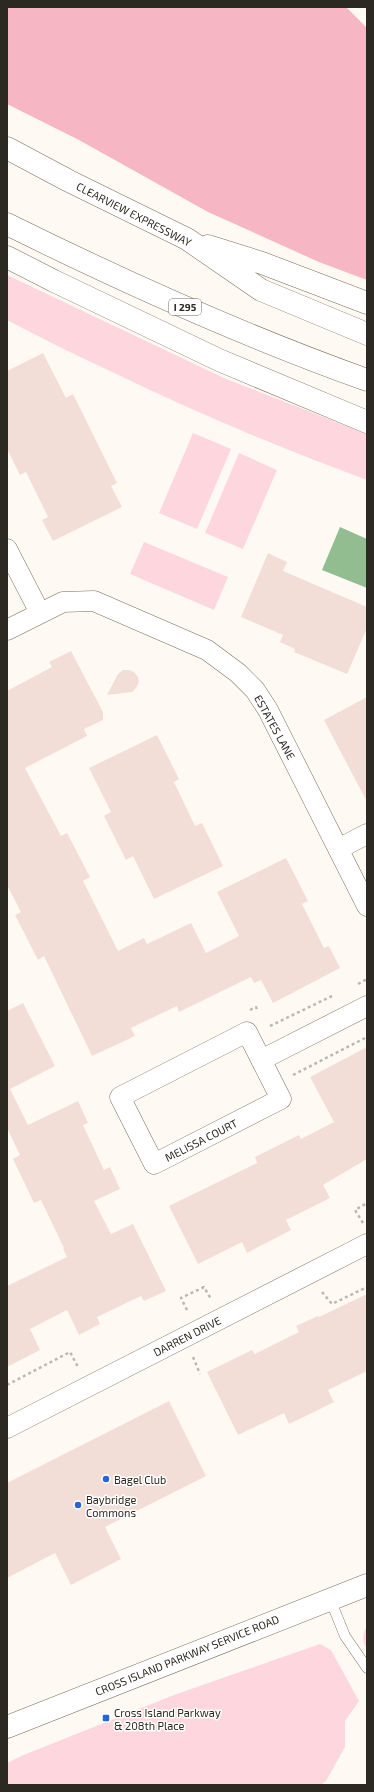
<svg xmlns="http://www.w3.org/2000/svg" width="374" height="1792" font-family="'Exo 2',sans-serif">
<style>
.green{fill:#fed7de}
.forest{fill:#f6b6c4}
.water{fill:#92bd91}
.building{fill:#f3ded7}
.lines{fill:none;stroke-linecap:round;stroke-linejoin:round}
.lane-casing{stroke:#7b7062;stroke-width:11}
.street-casing{stroke:#7b7062;stroke-width:21}
.secondary-casing{stroke:#7b7062;stroke-width:23}
.highway-casing{stroke:#7b7062;stroke-width:23}
.path{stroke:#bdb9b2;stroke-width:2.5;stroke-dasharray:3 3;stroke-linecap:butt}
.lane{stroke:#fff;stroke-width:10}
.street{stroke:#fff;stroke-width:20}
.secondary{stroke:#fff;stroke-width:22}
.highway{stroke:#fff;stroke-width:22}
.poi-dot{fill:#2665d2;stroke:#fff;stroke-width:1.5}
.labels{text-anchor:middle;dominant-baseline:central;stroke-width:3;stroke-linejoin:round;paint-order:stroke}
.shield{fill:#fff;stroke:#6b6864;stroke-width:1}
.shield-label{font-size:10px;font-weight:bold;fill:#2c2822}
.street-label{font-size:11px;fill:#2c2822;stroke:#fff}
.poi-label{font-size:11px;fill:#2c2822;stroke:#fff;text-anchor:start}
</style>
<rect width="100%" height="100%" fill="#fefaf3"/>
<path class="green" d="M 7,275 L 224,378 L 367,434 L 367,480 C 280,448 194,412 110,371 C 75,355 41,338 7,320 Z
M 193,433 L 231,449 L 197,529 L 159,513 Z
M 239,453 L 277,470 L 243,549 L 205,533 Z
M 144,542 L 228,577 L 214,610 L 130,574 Z
M 367,1626 L 367,1649 C 362,1642 362,1634 367,1626 Z
M 320,1644 L 331,1650 L 359,1701 L 345,1721 L 345,1747 L 326,1781 L 321,1785 L 7,1785 L 7,1763 L 21,1756 L 174,1695 Z"/>
<path class="forest" d="M 7,7 L 346,7 L 367,28 L 367,280 L 319,262 L 208,212 L 79,140 L 7,104 Z"/>
<path class="water" d="M 340,527 L 367,539 L 367,588 L 322,570 Z"/>
<path class="building" d="M 43,353 L 66,398 L 73,394 L 117,483 L 111,486 L 122,507 L 53,541 L 42,520 L 48,517 L 26,472 L 20,475 L 7,449 L 7,371 Z
M 268,553 L 287,562 L 283,571 L 367,607 L 367,628 L 347,674 L 294,652 L 295,649 L 280,642 L 283,635 L 241,617 Z
M 71,651 L 103,712 L 103,720 L 84,729 L 87,736 L 25,768 L 61,836 L 67,833 L 90,877 L 83,881 L 118,951 L 144,938 L 147,944 L 191,923 L 206,953 L 239,936 L 217,892 L 286,858 L 308,901 L 302,904 L 324,948 L 329,946 L 340,968 L 273,1003 L 261,980 L 254,983 L 251,977 L 179,1012 L 177,1006 L 131,1028 L 135,1036 L 92,1056 L 44,956 L 38,960 L 15,915 L 21,912 L 7,885 L 7,691 L 52,667 L 49,662 Z
M 123,670 L 129,670 L 134,672 L 138,677 L 139,682 L 136,688 L 132,692 L 107,695 L 118,674 Z
M 367,697 L 367,802 L 324,720 Z
M 157,735 L 179,779 L 174,782 L 195,826 L 202,823 L 223,866 L 154,899 L 133,856 L 126,860 L 104,816 L 111,812 L 89,768 Z
M 23,1003 L 55,1066 L 10,1089 L 28,1125 L 78,1101 L 88,1123 L 83,1125 L 104,1170 L 110,1167 L 120,1189 L 94,1201 L 111,1234 L 133,1224 L 166,1291 L 144,1301 L 141,1296 L 97,1317 L 100,1324 L 79,1335 L 67,1310 L 30,1329 L 40,1350 L 7,1367 L 7,1286 L 67,1257 L 63,1249 L 64,1248 L 41,1200 L 34,1203 L 13,1159 L 20,1155 L 7,1128 L 7,1011 Z
M 367,1047 L 367,1159 L 323,1185 L 330,1198 L 286,1220 L 291,1230 L 247,1253 L 242,1242 L 198,1264 L 169,1206 L 257,1163 L 255,1157 L 299,1135 L 301,1139 L 334,1122 L 310,1077 Z
M 367,1294 L 367,1371 L 328,1390 L 334,1402 L 312,1413 L 289,1424 L 284,1413 L 238,1435 L 207,1372 L 252,1350 L 255,1354 L 299,1332 L 296,1326 L 318,1316 L 319,1317 Z
M 169,1401 L 206,1476 L 105,1527 L 121,1559 L 71,1585 L 55,1553 L 7,1578 L 7,1483 Z"/>
<g class="lines">
<g class="lane-casing">
<path id="lane" d="M 330,1599 L 345,1636 L 367,1668"/>
</g>
<g class="street-casing">
<path id="street" d="M 7,549 L 40,613
M 7,630 L 63,602 L 94,601 L 207,650 L 238,673 L 255,690 L 268,710 L 367,906
M 338,849 L 367,834
M 247,1032 L 281,1099 L 154,1164 L 120,1097 Z
M 261,1060 L 367,1006
M 7,1428 L 367,1244"/>
</g>
<g class="secondary-casing">
<path id="secondary" d="M 7,1727 L 367,1585"/>
</g>
<g class="highway-casing">
<path id="highway" d="M 7,148 L 69,181 L 187,239 L 261,290 L 367,334
M 7,224 C 124,282 244,336 367,380
M 208,246 L 262,263 L 367,303
M 7,257 L 54,281 L 219,360 L 367,422"/>
</g>
<path class="path" d="M 358,984 L 367,979
M 250,1010 L 256,1007 L 258,1012
M 270,1026 L 332,996
M 293,1075 L 367,1037
M 363,1223 L 355,1210 L 367,1203
M 322,1292 L 332,1304 L 367,1287
M 187,1310 L 181,1298 L 204,1287 L 211,1299
M 193,1357 L 200,1374
M 7,1385 L 70,1352 L 78,1367"/>
<use href="#lane" class="lane"/>
<use href="#street" class="street"/>
<use href="#secondary" class="secondary"/>
<use href="#highway" class="highway"/>
</g>
<g class="poi-dot">
<circle cx="106" cy="1479" r="4"/>
<circle cx="78" cy="1505" r="4"/>
<rect x="102" y="1714" width="8" height="8" rx="2"/>
</g>
<g class="labels">
<rect class="shield" x="169" y="299" width="32" height="16" rx="3"/>
<g class="shield-label">
<text x="185" y="307">I 295</text>
</g>
<g class="street-label">
<text transform="translate(134 214) rotate(27)">CLEARVIEW EXPRESSWAY</text>
<text transform="translate(275 727) rotate(61)">ESTATES LANE</text>
<text transform="translate(201 1140) rotate(-27)">MELISSA COURT</text>
<text transform="translate(187 1336) rotate(-27)">DARREN DRIVE</text>
<text transform="translate(187 1655) rotate(-22)">CROSS ISLAND PARKWAY SERVICE ROAD</text>
</g>
<g class="poi-label">
<text x="114" y="1479">Bagel Club</text>
<text x="86" y="1499">Baybridge<tspan x="86" dy="13">Commons</tspan></text>
<text x="114" y="1712">Cross Island Parkway<tspan x="114" dy="13">&amp; 208th Place</tspan></text>
</g>
</g>
<rect width="374" height="1792" fill="none" stroke="#2c2822" stroke-width="16"/>
</svg>
